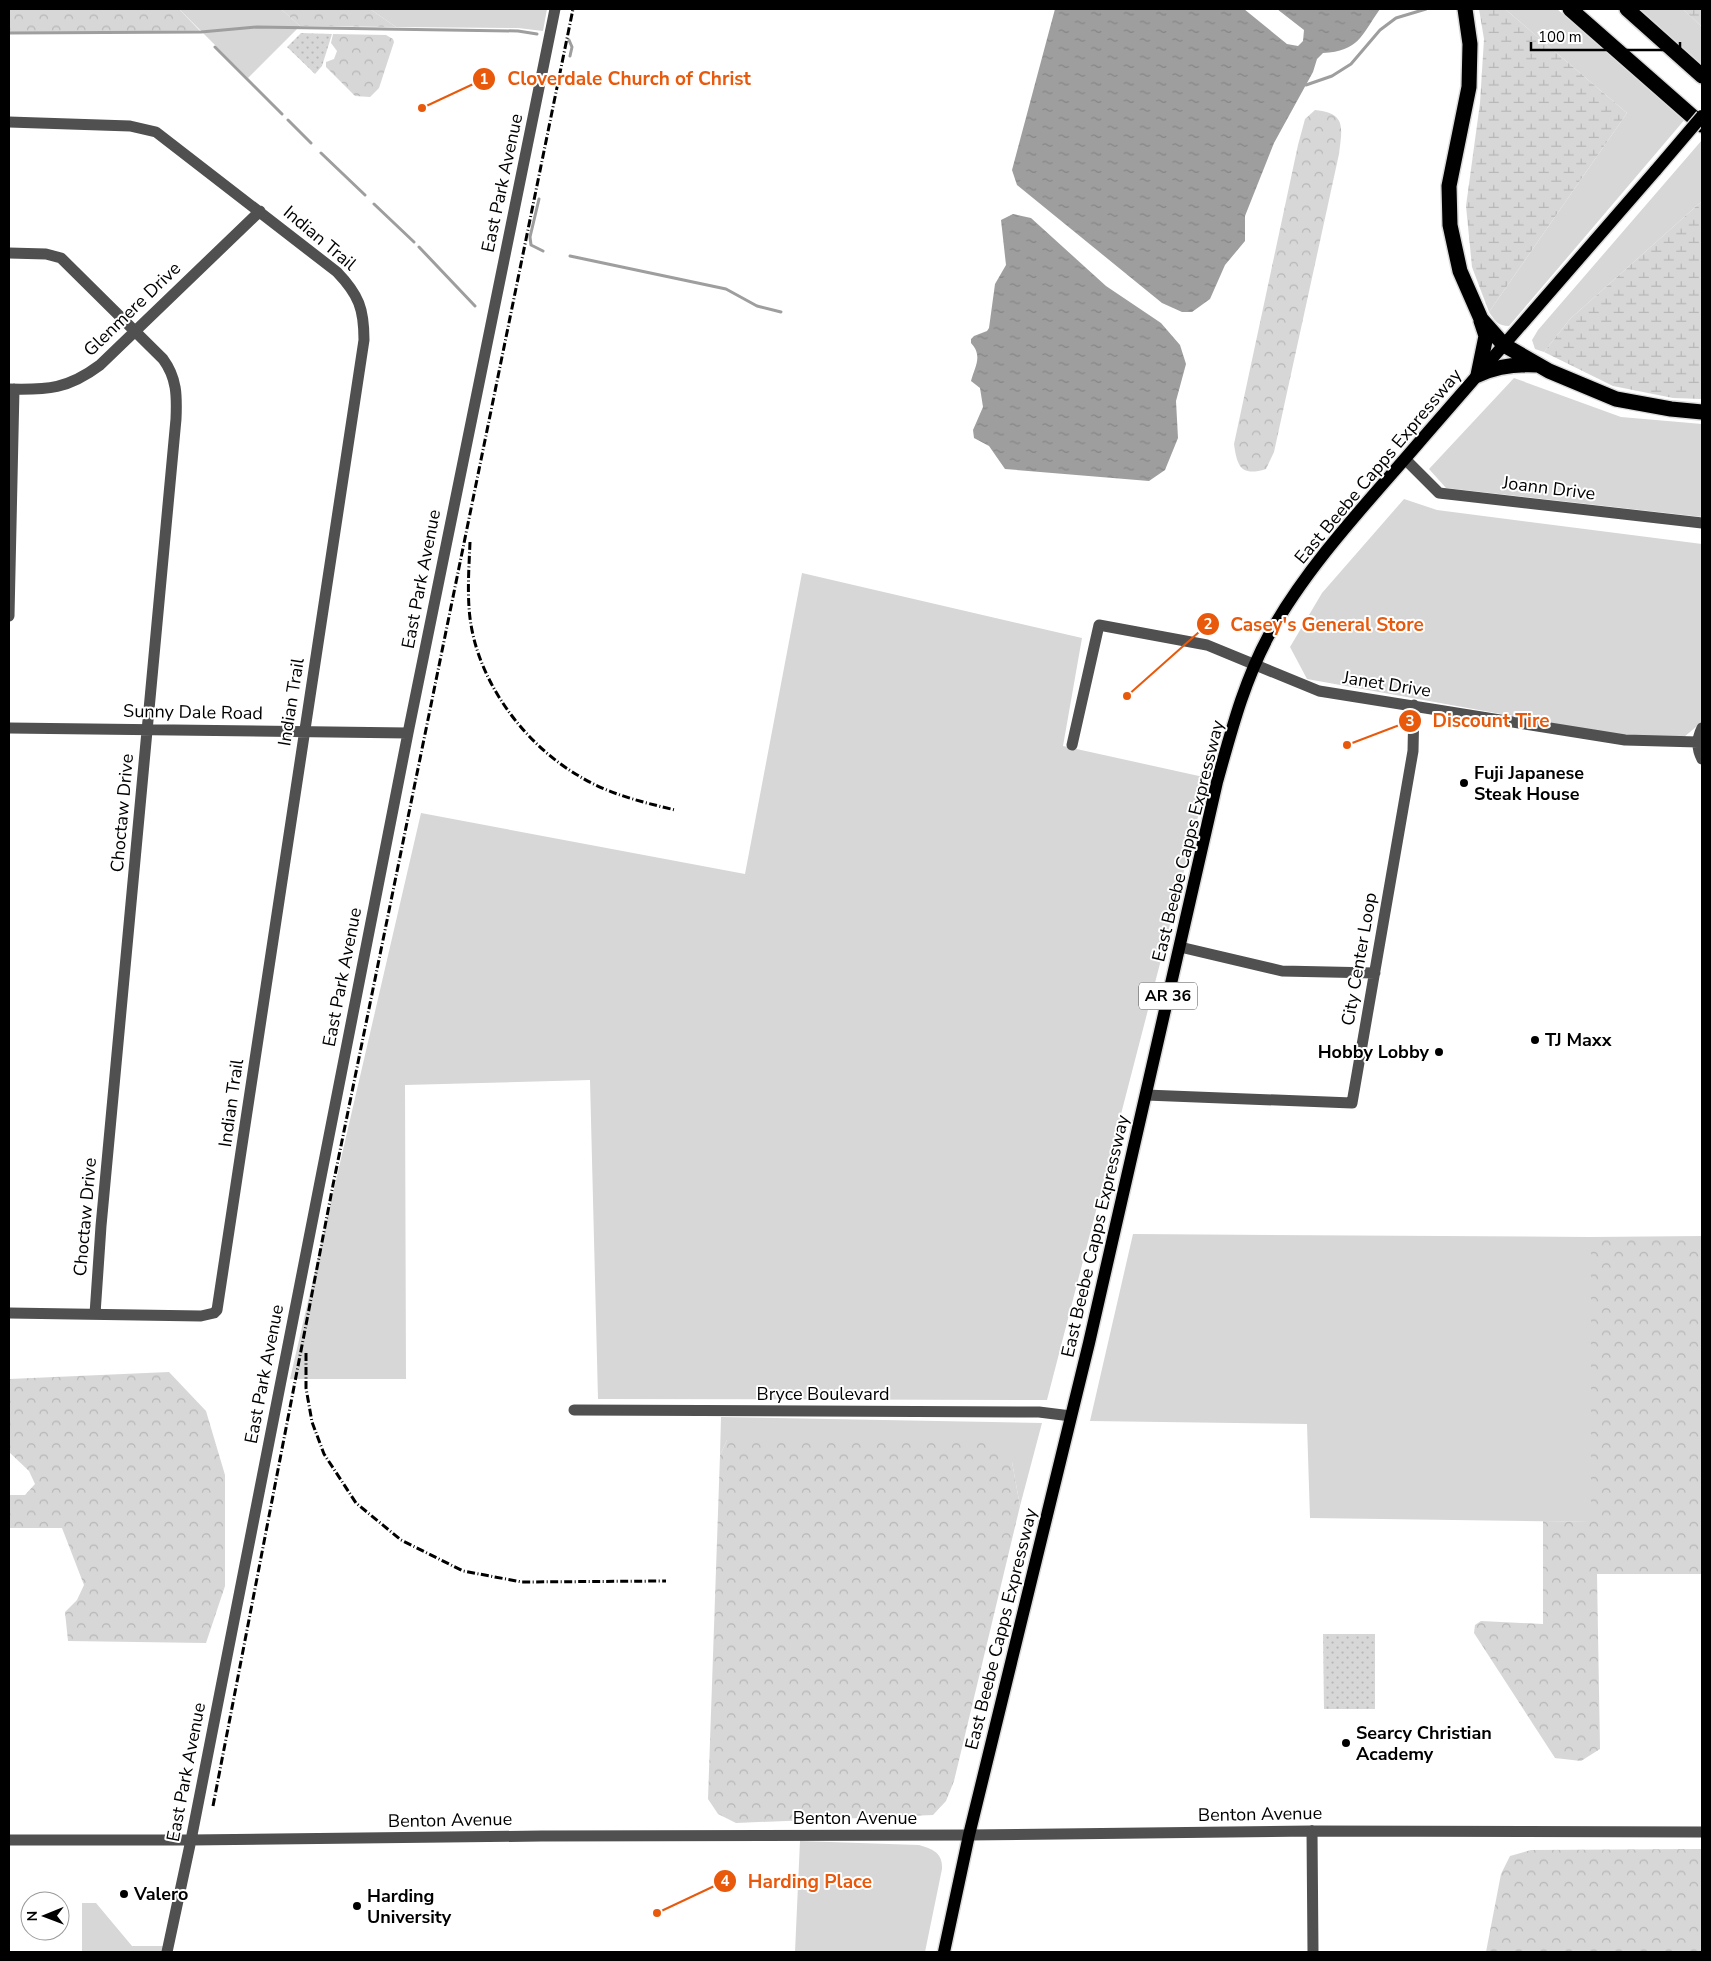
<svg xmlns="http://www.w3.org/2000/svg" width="1711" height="1961" font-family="'Nunito Sans',sans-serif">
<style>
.grass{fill:#d7d7d7}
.forest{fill:url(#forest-crowns)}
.wetland{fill:url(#wetland-marsh)}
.park{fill:url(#park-dots)}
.water{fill:url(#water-ripples)}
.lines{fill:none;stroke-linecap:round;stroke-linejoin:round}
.stream{stroke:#9e9e9e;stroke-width:3}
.major-casing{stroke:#dbdbdb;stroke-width:15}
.highway-casing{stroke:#dbdbdb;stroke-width:18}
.minor{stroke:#505050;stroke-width:11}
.major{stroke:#000;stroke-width:12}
.highway{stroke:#000;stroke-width:15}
.rail{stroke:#000;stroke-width:3;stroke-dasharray:8 2.5 1 2.5;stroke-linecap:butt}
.major-bridge-casing{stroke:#dbdbdb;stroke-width:15;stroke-linecap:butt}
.major-bridge{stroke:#000;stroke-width:12}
.poi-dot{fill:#000;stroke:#fff;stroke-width:2}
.labels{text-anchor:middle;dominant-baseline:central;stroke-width:4;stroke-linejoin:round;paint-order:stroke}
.shield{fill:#fff;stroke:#4c4c4c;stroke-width:1}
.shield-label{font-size:16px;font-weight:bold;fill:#000}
.street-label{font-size:18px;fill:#000;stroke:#fff}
.poi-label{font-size:18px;font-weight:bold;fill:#000;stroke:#fff;text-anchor:start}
.leader{fill:none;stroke:#e8590c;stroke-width:2}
.callout-dot{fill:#e8590c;stroke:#fff;stroke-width:2}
.mark-label{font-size:15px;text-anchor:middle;font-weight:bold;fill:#fff}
.callout-label{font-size:19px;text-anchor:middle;font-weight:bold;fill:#e8590c;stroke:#fff;stroke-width:4;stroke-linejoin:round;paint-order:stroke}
</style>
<defs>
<pattern id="forest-crowns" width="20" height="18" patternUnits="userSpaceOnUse" patternTransform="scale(1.25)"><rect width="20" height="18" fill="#d7d7d7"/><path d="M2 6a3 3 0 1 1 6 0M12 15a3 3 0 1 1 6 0" fill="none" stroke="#b7b7b7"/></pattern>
<pattern id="wetland-marsh" width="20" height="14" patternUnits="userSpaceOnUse" patternTransform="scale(1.25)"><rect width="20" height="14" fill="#d7d7d7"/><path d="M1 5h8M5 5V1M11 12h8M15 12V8" fill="none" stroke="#b7b7b7"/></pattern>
<pattern id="park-dots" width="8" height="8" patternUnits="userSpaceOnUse" patternTransform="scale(1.25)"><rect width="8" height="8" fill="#d7d7d7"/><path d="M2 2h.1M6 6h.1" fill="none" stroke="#b7b7b7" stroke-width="1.8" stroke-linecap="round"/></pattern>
<pattern id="water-ripples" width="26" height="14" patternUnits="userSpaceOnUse" patternTransform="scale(1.25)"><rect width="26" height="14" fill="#9e9e9e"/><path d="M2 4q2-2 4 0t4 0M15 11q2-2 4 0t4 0" fill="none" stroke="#868686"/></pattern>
</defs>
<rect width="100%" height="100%" fill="#fff"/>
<path class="grass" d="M 179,9 L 281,9 L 300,26 L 248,78 Z
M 370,9 L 547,9 L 543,31 L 518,28 L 396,27 Z
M 1505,9 L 1557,9 L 1686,118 L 1509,326 C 1498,326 1495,321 1489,312 L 1627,113 Z
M 1640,9 L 1683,9 L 1702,27 L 1702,66 Z
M 1702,140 L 1702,201 L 1570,319 L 1544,352 L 1535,349 L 1532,340 L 1538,330 Z
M 1514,378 L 1621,417 L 1702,424 L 1702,517 L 1446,488 L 1429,469 Z
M 1404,499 L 1437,510 L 1702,544 L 1702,722 L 1684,737 L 1623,736 L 1307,679 L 1290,647 L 1322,593 Z
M 802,573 L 1082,638 L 1063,746 L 1208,778 L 1047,1400 L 598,1399 L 590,1080 L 405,1085 L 406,1379 L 290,1379 L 421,813 L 745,874 Z
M 1133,1234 L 1591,1237 L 1591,1522 L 1310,1518 L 1307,1424 L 1090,1421 Z
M 721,1417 L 1042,1423 L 1020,1506 L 1012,1462 L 727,1440 L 720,1455 Z
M 800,1841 L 919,1845 C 933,1849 943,1853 942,1869 L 925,1952 L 795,1952 Z
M 82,1903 L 96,1903 L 132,1946 L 165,1946 L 163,1952 L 82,1952 Z"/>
<path class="forest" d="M 9,9 L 179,9 L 200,31 L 9,32 Z
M 281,9 L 370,9 L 396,27 L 300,26 Z
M 333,34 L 386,35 L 393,39 L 394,42 L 379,88 L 370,97 L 355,96 L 326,67 L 326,62 L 334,59 L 337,51 L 331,43 Z
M 1315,110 C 1347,113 1342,128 1339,154 L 1274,452 L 1266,469 C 1241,477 1237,466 1234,444 L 1298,145 L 1305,119 Z
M 1702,1236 L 1702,1574 L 1597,1574 L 1600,1749 L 1581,1761 L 1555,1758 L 1474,1633 L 1475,1625 L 1481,1621 L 1543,1624 L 1543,1521 L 1591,1522 L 1591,1237 Z
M 169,1372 L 206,1411 L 225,1475 L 225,1586 L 206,1643 L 68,1641 L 65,1612 L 77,1600 L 84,1585 L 62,1528 L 9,1528 L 9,1495 L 25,1495 L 35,1484 L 29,1471 L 9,1452 L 9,1379 Z
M 743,1437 L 995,1442 L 1012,1462 L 1020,1506 L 954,1781 L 946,1801 L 933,1815 L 736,1823 L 718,1814 L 708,1799 L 720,1455 L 727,1440 Z
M 1702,1849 L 1702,1952 L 1486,1952 L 1501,1874 L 1510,1856 L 1531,1850 Z"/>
<path class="wetland" d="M 1479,9 L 1505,9 L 1627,113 L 1489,312 L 1472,267 L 1466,206 L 1480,103 L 1484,39 Z
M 1683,9 L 1702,9 L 1702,27 Z
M 1702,201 L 1702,399 L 1673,398 L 1613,386 L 1544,352 L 1570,319 Z"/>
<path class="park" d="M 301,33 L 332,34 L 322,66 L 315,74 L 287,47 Z
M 1323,1634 L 1375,1634 L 1375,1709 L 1324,1709 Z"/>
<path class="water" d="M 1055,9 L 1244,9 L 1287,44 L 1298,46 L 1303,41 L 1304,30 L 1277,9 L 1380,9 C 1361,36 1359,51 1323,53 L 1317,59 L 1313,72 L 1274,143 L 1245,216 L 1245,241 L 1225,265 L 1210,299 L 1192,312 L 1182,312 L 1162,303 L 1017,185 L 1012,170 Z
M 1013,214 L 1031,218 L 1106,286 L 1161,323 L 1180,345 L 1186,364 L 1176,401 L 1178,438 L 1165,470 L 1149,481 L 1005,469 L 989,446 L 974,438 L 973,430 L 983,407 L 980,388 L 971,381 C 975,366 983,356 971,343 L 971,339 L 974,336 L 987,331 L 989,328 L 995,284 L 1006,265 L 1001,220 Z"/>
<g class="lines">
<path class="stream" d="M 9,33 L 201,32 L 257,27 L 518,31 L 537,34
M 569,40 L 572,47 L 570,56
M 215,47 L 282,114
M 1306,85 L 1332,76 L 1351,64 L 1380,30 L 1396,18 L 1426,9
M 288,120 L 311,143
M 321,153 L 365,195
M 539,199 L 530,237 L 531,245 L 543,251
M 374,204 L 414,242
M 419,247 L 475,306
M 570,256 L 726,289 L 757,306 L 781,312"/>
<g class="major-casing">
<path id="major" d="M 944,1952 L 969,1835 L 1089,1343 L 1217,782 C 1231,732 1244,681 1269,635 C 1309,563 1369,501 1422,439 C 1500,349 1578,259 1656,170"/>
</g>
<g class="highway-casing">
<path id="highway" d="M 1465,9 L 1470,44 L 1469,87 L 1449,186 L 1450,225 L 1460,271 L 1481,319 L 1504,345 L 1549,371 L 1616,399 L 1671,409 L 1702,412
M 1570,9 L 1702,125
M 1627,9 L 1702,76
M 1478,375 C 1497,366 1516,364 1537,365
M 1478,375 L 1486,336 L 1481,321"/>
</g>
<path class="minor" d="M 9,122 L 130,126 L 156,132 L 337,272 C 359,295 364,309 364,340 L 217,1310 L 214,1313 L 201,1316 L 9,1313
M 9,253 L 46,254 L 61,258 L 163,359 C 177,378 177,396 176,419 L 101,1226 L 95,1314
M 9,389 C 48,390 68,389 100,365 L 260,211
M 1405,459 L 1439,493 L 1702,523
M 9,616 L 14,389
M 9,728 L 408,733
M 1702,728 C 1697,738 1696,748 1702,759
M 1072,745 L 1099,625 L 1207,645 L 1319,691 L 1625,740 L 1698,742
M 1180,947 L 1282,971 L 1375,973
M 1146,1095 L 1352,1103 L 1413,751 L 1414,705
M 574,1410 L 1039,1412 L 1071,1416
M 1312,1831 L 1313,1952
M 9,1840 L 191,1840 L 541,1836 L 969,1835 L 1312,1831 L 1702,1832
M 167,1952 L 191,1840 L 408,733 L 555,9"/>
<use href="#major" class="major"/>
<use href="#highway" class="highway"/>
<path class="rail" d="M 470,542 C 469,567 467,593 470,618 C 478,682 524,744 579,776 C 608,794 642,802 675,810
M 306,1353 L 306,1388 L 312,1422 L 324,1454 L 356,1503 L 401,1540 L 463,1571 L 522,1582 L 666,1581
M 213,1806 L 333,1185 L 573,9"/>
<g class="major-bridge-casing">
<path id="major-bridge" d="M 1656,170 L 1702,116"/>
</g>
<use href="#major-bridge" class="major-bridge"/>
</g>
<g class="poi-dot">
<circle cx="1464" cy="783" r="5"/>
<circle cx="1535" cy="1040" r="5"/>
<circle cx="1439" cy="1052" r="5"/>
<circle cx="1346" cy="1743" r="5"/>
<circle cx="124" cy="1894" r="5"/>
<circle cx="357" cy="1906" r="5"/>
</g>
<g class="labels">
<rect class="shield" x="1139" y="982.5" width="58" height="27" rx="4"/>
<g class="shield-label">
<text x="1168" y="996">AR 36</text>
</g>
<g class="street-label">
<text transform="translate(502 183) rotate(-78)">East Park Avenue</text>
<text transform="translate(320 238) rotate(40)">Indian Trail</text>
<text transform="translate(132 309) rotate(-44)">Glenmere Drive</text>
<text transform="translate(1378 466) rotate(-50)">East Beebe Capps Expressway</text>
<text transform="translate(1549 488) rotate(7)">Joann Drive</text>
<text transform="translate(421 579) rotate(-79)">East Park Avenue</text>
<text transform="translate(1387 684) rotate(9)">Janet Drive</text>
<text transform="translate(291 702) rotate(-81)">Indian Trail</text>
<text transform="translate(193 712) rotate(1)">Sunny Dale Road</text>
<text transform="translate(122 813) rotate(-85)">Choctaw Drive</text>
<text transform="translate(1188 841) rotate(-76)">East Beebe Capps Expressway</text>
<text transform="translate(1359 959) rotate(-80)">City Center Loop</text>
<text transform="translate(342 977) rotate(-79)">East Park Avenue</text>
<text transform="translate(231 1103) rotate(-82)">Indian Trail</text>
<text transform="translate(85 1217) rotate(-85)">Choctaw Drive</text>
<text transform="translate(1095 1236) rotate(-77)">East Beebe Capps Expressway</text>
<text transform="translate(264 1374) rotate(-79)">East Park Avenue</text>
<text x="823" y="1394">Bryce Boulevard</text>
<text transform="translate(1001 1629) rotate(-76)">East Beebe Capps Expressway</text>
<text transform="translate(186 1772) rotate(-79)">East Park Avenue</text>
<text transform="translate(1260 1814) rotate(-1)">Benton Avenue</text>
<text x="855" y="1818">Benton Avenue</text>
<text transform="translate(450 1820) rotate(-1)">Benton Avenue</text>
</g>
<g class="poi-label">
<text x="1474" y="773">Fuji Japanese<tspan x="1474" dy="21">Steak House</tspan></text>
<text x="1545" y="1040">TJ Maxx</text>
<text x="1429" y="1052" text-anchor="end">Hobby Lobby</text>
<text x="1356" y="1733">Searcy Christian<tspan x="1356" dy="21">Academy</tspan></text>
<text x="134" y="1894">Valero</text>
<text x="367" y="1896">Harding<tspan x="367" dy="21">University</tspan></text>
</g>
</g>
<path class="leader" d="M422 108L484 79M1127 696L1208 624M1347 745L1410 721M657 1913L725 1881"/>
<g class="callout-dot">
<circle cx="422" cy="108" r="5"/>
<circle cx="1127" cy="696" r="5"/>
<circle cx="1347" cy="745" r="5"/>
<circle cx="657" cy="1913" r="5"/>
<circle cx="484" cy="79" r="12"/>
<circle cx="1208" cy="624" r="12"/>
<circle cx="1410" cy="721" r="12"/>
<circle cx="725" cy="1881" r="12"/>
</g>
<g class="mark-label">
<text x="484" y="84">1</text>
<text x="1208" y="629">2</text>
<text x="1410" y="726">3</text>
<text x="725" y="1886">4</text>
</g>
<g class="callout-label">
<text x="629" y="85">Cloverdale Church of Christ</text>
<text x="1327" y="631">Casey's General Store</text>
<text x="1491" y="727">Discount Tire</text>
<text x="810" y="1888">Harding Place</text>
</g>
<rect width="1711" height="1961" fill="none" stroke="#000000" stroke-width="20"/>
<g transform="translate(45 1916) rotate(269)"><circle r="24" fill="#ffffff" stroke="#999999"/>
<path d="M0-4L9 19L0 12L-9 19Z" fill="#000000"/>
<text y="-8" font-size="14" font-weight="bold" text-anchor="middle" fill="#000000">N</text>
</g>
<path d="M1531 42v8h149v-8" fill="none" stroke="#000000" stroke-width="2.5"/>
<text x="1538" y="42" font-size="15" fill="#000000" stroke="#ffffff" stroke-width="4" paint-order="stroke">100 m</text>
</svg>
